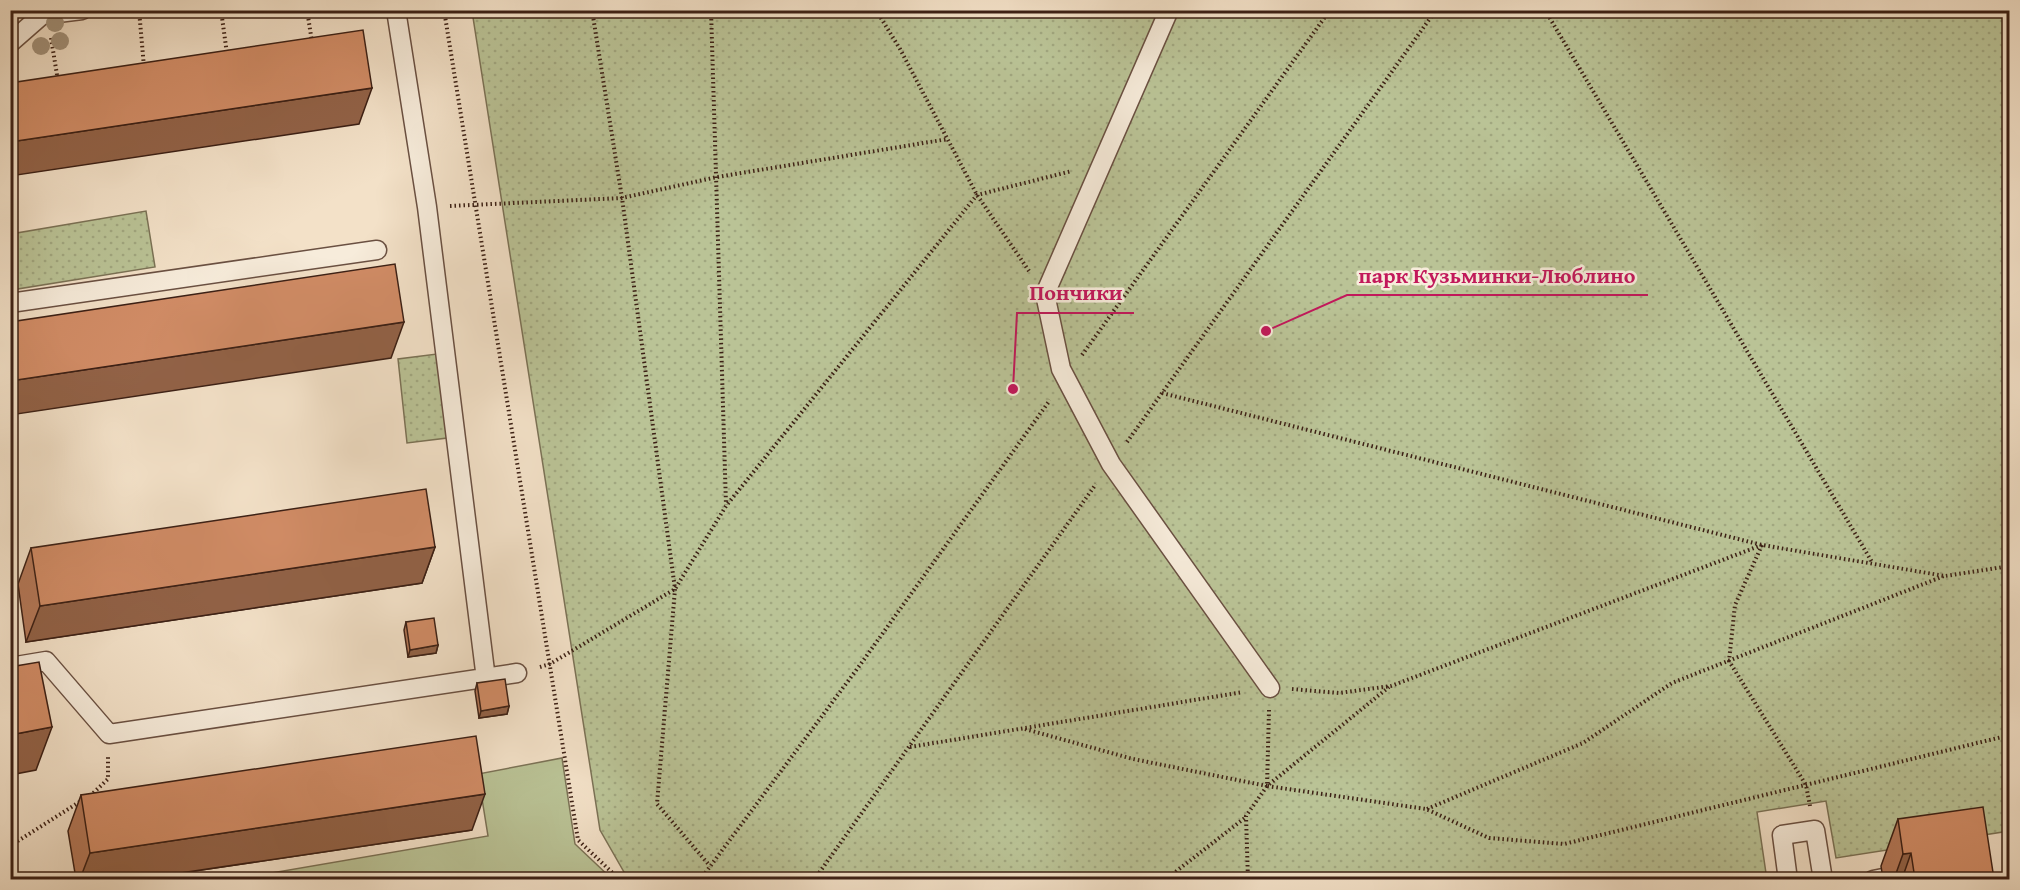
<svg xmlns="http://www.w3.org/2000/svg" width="2020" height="890" font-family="'Gentium Book Plus',serif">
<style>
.grass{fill:#bac396;stroke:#7b7256;stroke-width:1.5}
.park{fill:url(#park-dots);stroke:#7b7256;stroke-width:1.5}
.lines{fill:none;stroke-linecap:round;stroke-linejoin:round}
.service-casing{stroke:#6a5042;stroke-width:21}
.path{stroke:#3c2015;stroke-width:4;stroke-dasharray:1.5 3;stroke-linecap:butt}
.service{stroke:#f7ecdb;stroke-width:18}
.tree{fill:#a3927b}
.wall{fill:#b47858;stroke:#3c2015;stroke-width:1.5}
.shaded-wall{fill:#926247;stroke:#3c2015;stroke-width:1.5}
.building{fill:#d18c66;stroke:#3c2015;stroke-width:1.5}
.leader{fill:none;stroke:#c2185b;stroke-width:2}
.callout-dot{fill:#c2185b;stroke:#f7ecdb;stroke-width:2}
.callout-label{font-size:22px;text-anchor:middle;font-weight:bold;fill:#c2185b;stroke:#f7ecdb;stroke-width:5;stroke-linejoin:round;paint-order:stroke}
</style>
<defs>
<pattern id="park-dots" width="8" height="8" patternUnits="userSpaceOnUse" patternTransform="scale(1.5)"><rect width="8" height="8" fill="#bac396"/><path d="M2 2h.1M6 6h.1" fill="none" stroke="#a1a780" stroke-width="1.8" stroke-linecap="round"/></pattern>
</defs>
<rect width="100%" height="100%" fill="#f3e1c8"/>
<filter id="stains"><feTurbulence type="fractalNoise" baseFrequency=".00333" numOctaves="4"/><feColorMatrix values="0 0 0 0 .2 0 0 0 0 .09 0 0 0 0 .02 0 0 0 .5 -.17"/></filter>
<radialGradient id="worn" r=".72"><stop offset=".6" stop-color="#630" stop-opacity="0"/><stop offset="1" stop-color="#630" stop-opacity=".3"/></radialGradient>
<path class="grass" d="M 562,758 L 575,844 L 612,879 L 231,880 L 488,836 L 478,774 Z"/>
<path class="park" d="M 472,11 L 2009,11 L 2009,831 L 1836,858 L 1826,801 L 1757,812 L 1767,880 L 628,879 L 600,830 Z
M 146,211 L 155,267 L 11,290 L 11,234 Z
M 437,354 L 447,438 L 407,443 L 398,359 Z"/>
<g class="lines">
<g class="service-casing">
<path id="service" d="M 396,10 L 427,207 L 486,679
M 1169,10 L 1045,294 L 1061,369 L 1111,464 L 1270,688
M 10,43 L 42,15 L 82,10
M 10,303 L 377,250
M 10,667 L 46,661 L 109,734 L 517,673
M 1788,880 L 1782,835 L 1815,830 L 1823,880
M 1873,880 L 1883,878"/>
</g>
<path class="path" d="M 139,10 L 144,67
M 221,10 L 227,54
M 307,10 L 312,42
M 444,10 L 578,840 L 620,880
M 592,10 L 622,198 L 675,589 L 657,804 L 710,866
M 711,10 L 726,505
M 876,10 L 900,49 L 977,195 L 1029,271
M 1545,10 L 1872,562
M 51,38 L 58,81
M 450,206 L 622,198 L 717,177 L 948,139
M 1082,355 L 1330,10
M 1162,393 L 1762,545 L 1945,576 L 2010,566
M 1127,442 L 1436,10
M 1762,545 L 1735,605 L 1729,661 L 1806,785 L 1810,806
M 540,667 L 550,664 L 675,589 L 726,506 L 977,195 L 1072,171
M 1292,689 L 1339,693 L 1391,686 L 1762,545
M 1269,710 L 1267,786 L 1426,809 L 1489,838 L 1564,844 L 2010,735
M 1025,729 L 1133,759 L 1267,786
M 910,747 L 1243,692
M 90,796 L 108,779 L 108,757
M 1427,809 L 1583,743 L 1672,683 L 1944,576
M 10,846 L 81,801
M 700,880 L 860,665 L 1050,400
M 814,880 L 1096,484
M 1165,880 L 1246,817
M 1248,880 L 1246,816 L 1267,786 L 1389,687"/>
<use href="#service" class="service"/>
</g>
<g class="tree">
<circle cx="55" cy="23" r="9"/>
<circle cx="60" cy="41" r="9"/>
<circle cx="41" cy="46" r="9"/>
</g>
<path class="wall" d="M 435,547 L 422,583 L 26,642 L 18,584 L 31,548 Z
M 406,622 L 438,645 L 436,653 L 408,657 L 404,630 Z
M 477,683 L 509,706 L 507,714 L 479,718 L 475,691 Z
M 81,795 L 472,830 L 140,879 L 76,879 L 68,831 Z
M 1898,819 L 1994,879 L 1883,879 L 1881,866 Z"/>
<path class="shaded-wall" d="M 372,88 L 359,124 L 10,176 L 10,142 Z
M 404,322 L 391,358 L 10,415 L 10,381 Z
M 435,547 L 422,583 L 26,642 L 40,606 Z
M 438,645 L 436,653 L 408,657 L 410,650 Z
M 509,706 L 507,714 L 479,718 L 481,711 Z
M 52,727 L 36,770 L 10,775 L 10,735 Z
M 485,794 L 472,830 L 140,879 L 80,879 L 90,853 Z
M 1911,853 L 1902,879 L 1894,879 L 1903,854 Z"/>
<path class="building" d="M 363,30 L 372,88 L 10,142 L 10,83 Z
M 395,264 L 404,322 L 10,381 L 10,322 Z
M 426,489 L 435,547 L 40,606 L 31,548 Z
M 434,618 L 438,645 L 410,650 L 406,622 Z
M 39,662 L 52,727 L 10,735 L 10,667 Z
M 505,679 L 509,706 L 481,711 L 477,683 Z
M 476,736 L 485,794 L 90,853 L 81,795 Z
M 1983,807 L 1994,879 L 1915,879 L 1911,853 L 1903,854 L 1898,819 Z"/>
<path class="leader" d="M1266 331L1347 295H1648M1013 389L1017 313H1134"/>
<g class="callout-dot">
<circle cx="1266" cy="331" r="6"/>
<circle cx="1013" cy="389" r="6"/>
</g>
<g class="callout-label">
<text x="1497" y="283">парк Кузьминки-Люблино</text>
<text x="1076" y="300">Пончики</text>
</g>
<rect width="2020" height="890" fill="none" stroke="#f3e1c8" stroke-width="36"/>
<rect x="12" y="12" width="1996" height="866" fill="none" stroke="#3c2015" stroke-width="3"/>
<rect x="18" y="18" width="1984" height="854" fill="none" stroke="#3c2015" stroke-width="1.5"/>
<rect width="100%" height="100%" filter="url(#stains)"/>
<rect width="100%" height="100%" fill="url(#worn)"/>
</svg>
